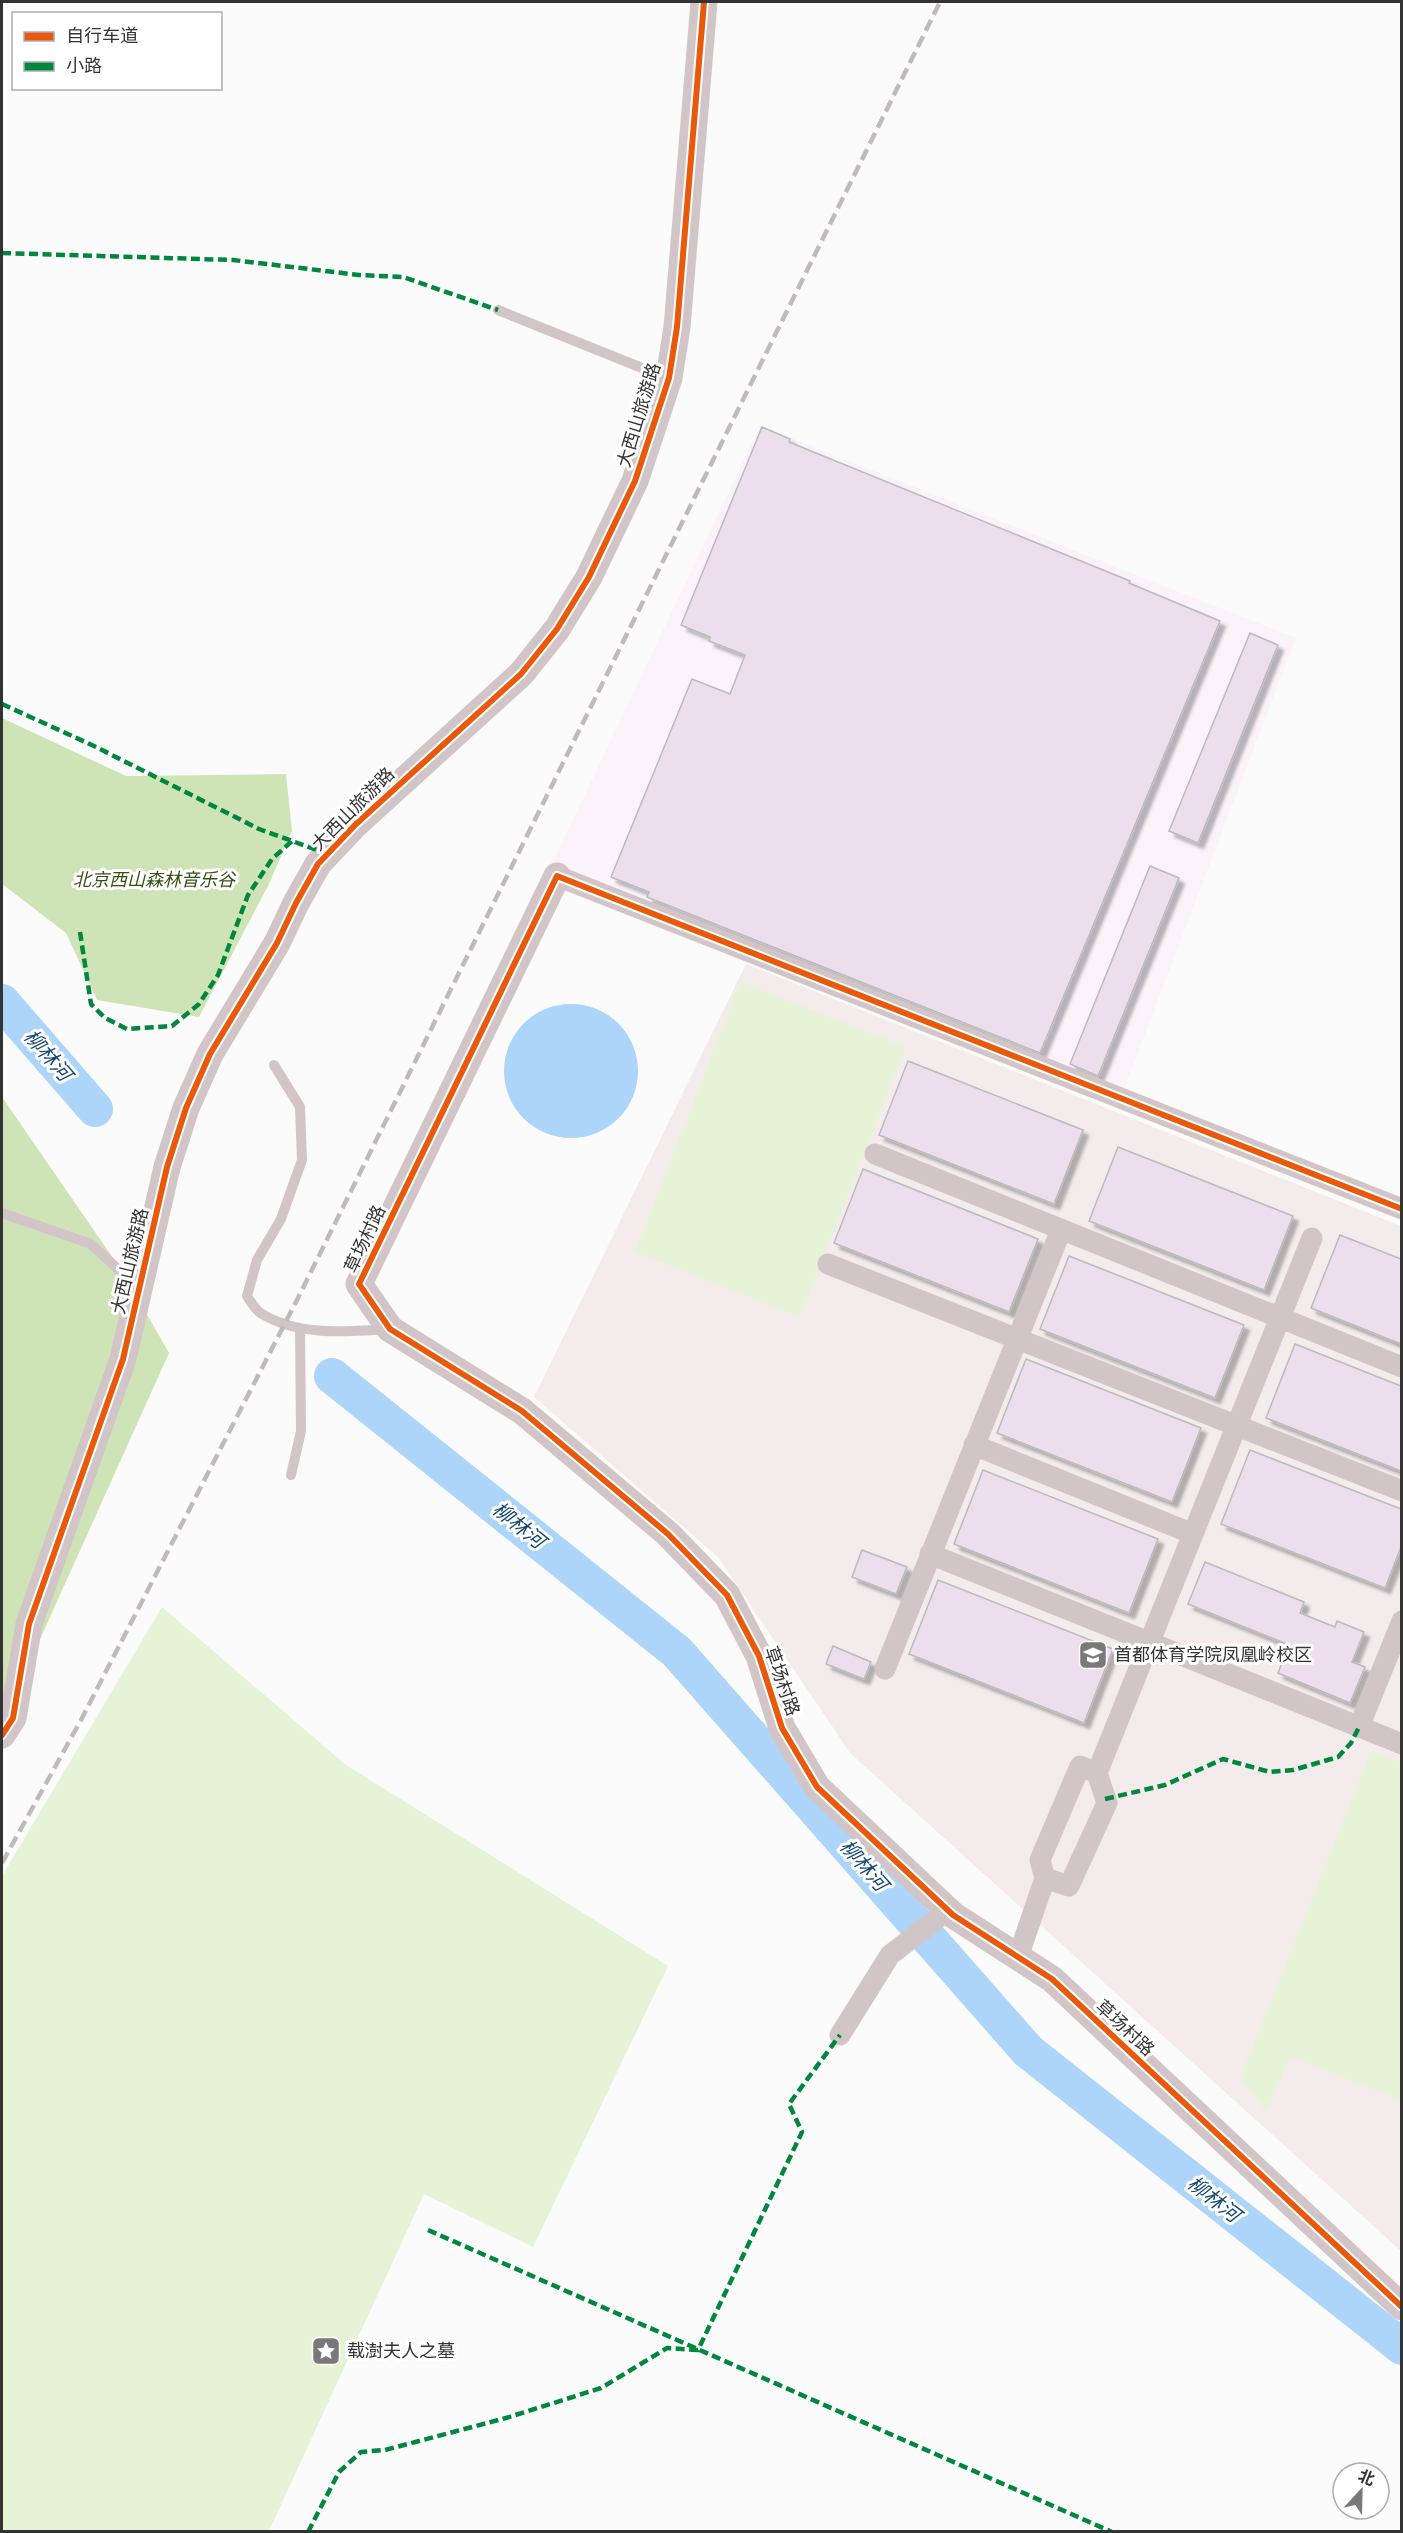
<svg xmlns="http://www.w3.org/2000/svg" width="1403" height="2533" font-family="'Times New Roman','Noto Sans SC',serif">
<style>
.industrial{fill:#fcf2fb}
.education{fill:#f4ebec}
.green{fill:#e6f3d7}
.forest{fill:#cfe4b6}
.water{fill:#add4f9}
.lines{fill:none;stroke-linecap:round;stroke-linejoin:round}
.river{stroke:#add4f9;stroke-width:36}
.building{fill:#ecdeec;stroke:#bcbbbc;stroke-width:1.5;filter:url(#shadow)}
.service{stroke:#d2c5c7;stroke-width:10}
.minor{stroke:#d2c5c7;stroke-width:21}
.tertiary{stroke:#d2c5c7;stroke-width:27}
.rail{stroke:#c0babb;stroke-width:4.5;stroke-dasharray:12 6;stroke-linecap:butt}
.quiet{stroke:#00873e;stroke-width:4.5;stroke-dasharray:9 4.5;stroke-linecap:butt}
.cycleway-casing{stroke:#fff;stroke-width:10}
.cycleway{stroke:#e8590c;stroke-width:6}
.labels{text-anchor:middle;dominant-baseline:central;stroke-width:6;stroke-linejoin:round;paint-order:stroke}
.street-label{font-size:18px;fill:#333334;stroke:#fff}
.park-label{font-size:18px;font-style:italic;fill:#374f14;stroke:#fff}
.poi-label{font-size:18px;fill:#333334;stroke:#fff;text-anchor:start}
.water-label{font-size:20px;font-style:italic;fill:#154973;stroke:#fff}
</style>
<defs>
<filter id="shadow"><feDropShadow dx="5.5" dy="5.5" stdDeviation="1.5" flood-color="#0004"/></filter>
</defs>
<rect width="100%" height="100%" fill="#fbfbfb"/>
<path class="industrial" d="M 760,426 L 1296,638 L 1124,1089 L 552,864 Z"/>
<path class="education" d="M 746,964 L 1401,1226 L 1401,2251 L 850,1753 L 718,1557 L 534,1397 Z"/>
<path class="green" d="M 740,982 L 906,1047 L 800,1317 L 635,1252 Z
M 162,1607 L 346,1765 L 668,1966 L 533,2247 L 424,2194 L 269,2531 L 2,2531 L 2,1876 Z
M 1371,1751 L 1401,1763 L 1401,2100 L 1290,2056 L 1267,2112 L 1240,2078 Z"/>
<path class="forest" d="M 2,718 L 126,776 L 286,774 L 292,831 L 268,886 L 199,1017 L 97,1000 L 66,933 L 2,884 Z
M 2,1097 L 124,1274 L 169,1353 L 5,1717 L 2,1715 Z"/>
<path class="water" d="M504 1071a67 67 0 1 1 134 0a67 67 0 1 1-134 0Z"/>
<g class="lines">
<path class="river" d="M 2,1002 L 95,1109
M 332,1376 L 677,1652 L 1028,2051 L 1402,2347"/>
</g>
<path class="building" d="M 762,427 L 790,439 L 789,442 L 1130,581 L 1129,583 L 1220,621 L 1040,1053 L 647,897 L 649,892 L 611,877 L 692,679 L 730,694 L 745,655 L 709,641 L 710,637 L 681,625 Z
M 1250,633 L 1278,645 L 1198,843 L 1169,831 Z
M 1150,866 L 1179,878 L 1098,1076 L 1070,1064 Z
M 908,1061 L 1083,1130 L 1054,1204 L 879,1135 Z
M 1118,1147 L 1293,1216 L 1264,1290 L 1089,1221 Z
M 863,1169 L 1038,1239 L 1009,1312 L 834,1243 Z
M 1340,1235 L 1401,1259 L 1401,1344 L 1311,1308 Z
M 1069,1256 L 1244,1325 L 1215,1398 L 1040,1329 Z
M 1295,1344 L 1401,1386 L 1401,1471 L 1266,1418 Z
M 1026,1359 L 1201,1428 L 1172,1502 L 997,1433 Z
M 1250,1450 L 1401,1509 L 1401,1547 L 1385,1588 L 1221,1524 Z
M 983,1470 L 1158,1539 L 1129,1613 L 954,1544 Z
M 862,1550 L 907,1567 L 896,1594 L 852,1577 Z
M 1205,1562 L 1304,1602 L 1300,1613 L 1335,1627 L 1337,1621 L 1364,1632 L 1352,1662 L 1365,1667 L 1350,1703 L 1278,1673 L 1289,1645 L 1188,1604 Z
M 938,1580 L 1113,1649 L 1084,1723 L 909,1654 Z
M 833,1646 L 871,1662 L 864,1679 L 826,1664 Z"/>
<g class="lines">
<path class="service" d="M 498,310 L 667,378
M 274,1065 L 300,1107 L 302,1160 L 281,1219 L 257,1260 L 247,1296 C 251,1302 256,1311 262,1314 C 299,1336 345,1332 387,1329
M 2,1213 L 91,1244 L 137,1287
M 291,1475 L 301,1431 L 300,1329"/>
<path class="minor" d="M 557,876 L 1402,1209
M 875,1154 L 1402,1367
M 828,1264 L 1402,1491
M 974,1445 L 1193,1534
M 930,1554 L 1402,1744
M 885,1669 L 1061,1230
M 1359,1727 L 1402,1621
M 1097,1773 L 1312,1238
M 1018,1957 L 1045,1878 L 1069,1886 L 1107,1803 L 1097,1773 L 1080,1766 L 1040,1860 L 1045,1878
M 840,2035 L 890,1955 L 948,1910"/>
<path class="tertiary" d="M 557,876 L 359,1284 L 390,1329 L 522,1411 L 668,1534 L 727,1595 L 759,1656 L 782,1728 L 817,1787 L 953,1915 L 1052,1979 L 1402,2307
M 2,1735 L 13,1718 L 29,1624 L 123,1359 L 167,1167 L 186,1108 L 210,1054 L 277,943 L 296,903 L 318,864 L 356,824 L 521,674 L 557,629 L 589,577 L 635,481 L 669,378 L 677,327 L 704,2"/>
<path class="rail" d="M 2,1863 L 81,1720 L 298,1298 L 940,2"/>
<path class="quiet" d="M 2,253 L 233,260 L 359,275 L 403,277 L 498,310
M 2,704 L 94,746 L 259,829 L 328,854
M 80,932 L 91,1004 L 105,1018 L 127,1029 L 172,1026 L 199,1004 L 218,975 L 248,895 L 272,859 L 292,841
M 1105,1799 L 1165,1785 L 1223,1759 L 1270,1772 L 1293,1770 L 1338,1757 L 1351,1743 L 1359,1727
M 428,2230 L 1112,2532
M 308,2532 L 339,2472 L 361,2452 L 385,2450 L 506,2418 L 601,2388 L 667,2348 L 698,2350 L 802,2132 L 789,2104 L 840,2035"/>
<g class="cycleway-casing">
<path id="cycleway" d="M 1402,1209 L 557,876 L 359,1284 L 390,1329 L 522,1411 L 668,1534 L 727,1595 L 759,1656 L 782,1728 L 817,1787 L 953,1915 L 1052,1979 L 1402,2307
M 2,1735 L 13,1718 L 29,1624 L 123,1359 L 167,1167 L 186,1108 L 210,1054 L 277,943 L 296,903 L 318,864 L 356,824 L 521,674 L 557,629 L 589,577 L 635,481 L 669,378 L 677,327 L 704,2"/>
</g>
<use href="#cycleway" class="cycleway"/>
</g>
<defs>
<g id="university-square" transform="scale(1.5)"><rect x="-9" y="-9" width="18" height="18" rx="4" fill="#79797a" stroke="#fff"/><path d="M0-5L7-2L0 1L-7-2ZM-4 1L0 2.5L4 1V4Q0 6-4 4Z" fill="#fff"/></g>
<g id="sight-square" transform="scale(1.5)"><rect x="-9" y="-9" width="18" height="18" rx="4" fill="#79797a" stroke="#fff"/><path d="M0-6L1.8-2.2L6-1.7L2.9 1.2L3.7 5.4L0 3.3L-3.7 5.4L-2.9 1.2L-6-1.7L-1.8-2.2Z" fill="#fff"/></g>
</defs>
<g fill-rule="evenodd">
<use href="#university-square" x="1093" y="1655"/>
<use href="#sight-square" x="326" y="2351"/>
</g>
<g class="labels">
<g class="street-label">
<text transform="translate(639 415) rotate(-73)">大西山旅游路</text>
<text transform="translate(353 809) rotate(-45)">大西山旅游路</text>
<text transform="translate(365 1239) rotate(-65)">草场村路</text>
<text transform="translate(130 1261) rotate(-77)">大西山旅游路</text>
<text transform="translate(782 1681) rotate(71)">草场村路</text>
<text transform="translate(1125 2028) rotate(43)">草场村路</text>
</g>
<g class="park-label">
<text x="154" y="880">北京西山森林音乐谷</text>
</g>
<g class="poi-label">
<text x="1114" y="1655">首都体育学院凤凰岭校区</text>
<text x="347" y="2351">载澍夫人之墓</text>
</g>
<g class="water-label">
<text transform="translate(48 1055) rotate(49)">柳林河</text>
<text transform="translate(519 1525) rotate(39)">柳林河</text>
<text transform="translate(864 1865) rotate(49)">柳林河</text>
<text transform="translate(1214 2199) rotate(38)">柳林河</text>
</g>
</g>
<rect width="1403" height="2533" fill="none" stroke="#333334" stroke-width="6"/>
<rect x="12" y="12" width="210" height="78" fill="#ffffff" stroke="#adadae" stroke-width="1.5"/>
<rect x="24" y="32" width="30" height="9" fill="#e8590c" stroke="#adadae" stroke-width="1.5"/>
<text x="66" y="42" font-size="18" fill="#333334">自行车道</text>
<rect x="24" y="62" width="30" height="9" fill="#00873e" stroke="#adadae" stroke-width="1.5"/>
<text x="66" y="72" font-size="18" fill="#333334">小路</text>
<g transform="translate(1361 2491) rotate(22)"><circle r="28" fill="#ffffff" stroke="#adadae" stroke-width="1.5"/>
<path d="M0-4.5L10 22L0 15L-10 22Z" fill="#79797a"/>
<text y="-9" font-size="16" font-weight="bold" text-anchor="middle" fill="#333334">北</text>
</g>
</svg>
